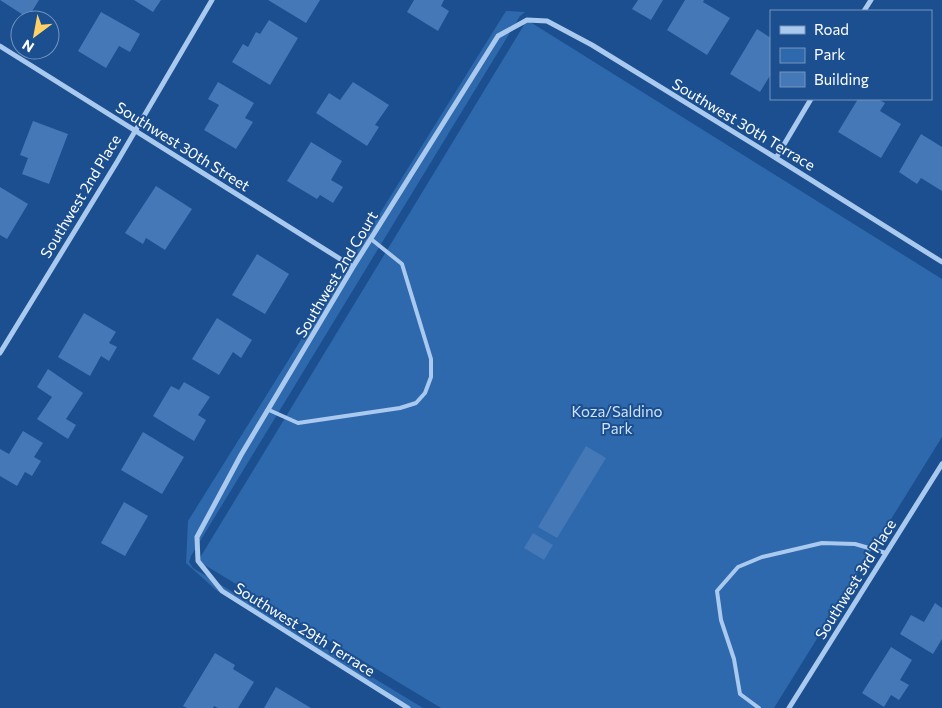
<svg xmlns="http://www.w3.org/2000/svg" width="942" height="708" font-family="Commissioner,sans-serif">
<style>
.green{fill:#2e69ad}
.building{fill:#4478b7}
.lines{fill:none;stroke-linecap:round;stroke-linejoin:round}
.service{stroke:#a9c9ee;stroke-width:4}
.minor{stroke:#a9c9ee;stroke-width:5}
.labels{text-anchor:middle;dominant-baseline:central;stroke-width:4;stroke-linejoin:round;paint-order:stroke}
.street-label{font-size:15px;fill:#fff;stroke:#1b4f8f}
.park-label{font-size:15px;fill:#cfe3fa;stroke:#1b4f8f}
</style>
<rect width="100%" height="100%" fill="#1b4f8f"/>
<path class="green" d="M 506,11 L 525,12 L 520,16 L 191,556 L 189,562 L 193,568 L 423,708 L 404,708 L 216,590 L 186,563 L 188,521 Z
M 527,20 L 942,279 L 942,437 L 774,708 L 441,708 L 198,561 Z"/>
<path class="building" d="M 0,0 L 39,0 L 28,18 Z
M 134,0 L 161,0 L 153,12 Z
M 268,0 L 320,0 L 306,23 Z
M 414,0 L 444,0 L 441,6 L 449,11 L 438,31 L 407,12 Z
M 638,0 L 663,0 L 651,20 L 632,9 Z
M 685,0 L 704,0 L 703,2 L 730,18 L 707,55 L 667,30 Z
M 101,12 L 140,34 L 130,52 L 119,46 L 106,68 L 78,51 Z
M 269,20 L 298,38 L 270,85 L 232,62 L 243,44 L 248,47 L 256,32 L 260,34 Z
M 757,29 L 771,38 L 771,74 L 760,92 L 730,74 Z
M 218,82 L 254,103 L 245,118 L 253,122 L 236,149 L 204,130 L 219,105 L 208,99 Z
M 353,82 L 389,105 L 375,125 L 379,127 L 367,146 L 316,113 L 329,93 L 340,100 Z
M 858,99 L 878,99 L 885,103 L 880,111 L 901,124 L 881,158 L 838,132 Z
M 33,121 L 68,134 L 49,184 L 22,174 L 28,158 L 20,155 Z
M 921,134 L 942,147 L 942,191 L 921,178 L 917,184 L 899,172 Z
M 311,142 L 342,161 L 331,180 L 343,187 L 333,203 L 320,195 L 317,199 L 287,181 Z
M 156,186 L 192,209 L 165,250 L 146,238 L 143,244 L 125,233 Z
M 0,187 L 28,204 L 7,239 L 0,235 Z
M 257,254 L 289,274 L 265,314 L 232,295 Z
M 84,313 L 116,332 L 109,343 L 117,347 L 109,361 L 101,356 L 90,376 L 58,357 Z
M 217,318 L 252,340 L 241,358 L 233,352 L 219,375 L 192,359 Z
M 48,369 L 83,393 L 66,419 L 76,425 L 68,439 L 37,419 L 52,397 L 37,387 Z
M 184,382 L 210,397 L 198,415 L 206,420 L 194,441 L 153,416 L 171,386 L 179,390 Z
M 23,431 L 43,443 L 34,457 L 41,461 L 32,476 L 25,472 L 17,486 L 0,476 L 0,449 L 9,454 Z
M 143,432 L 184,457 L 162,494 L 121,470 Z
M 586,446 L 606,458 L 557,538 L 538,527 Z
M 124,502 L 148,516 L 125,556 L 101,543 Z
M 533,533 L 553,545 L 544,560 L 524,548 Z
M 935,603 L 942,608 L 942,639 L 933,654 L 900,634 L 911,615 L 924,622 Z
M 891,647 L 912,660 L 900,680 L 909,685 L 899,700 L 891,695 L 884,707 L 862,693 Z
M 215,653 L 235,665 L 233,669 L 254,682 L 238,708 L 218,708 L 214,706 L 213,708 L 187,708 L 183,706 Z
M 276,687 L 311,708 L 264,708 Z"/>
<g class="lines">
<path class="service" d="M 269,410 L 298,423 L 400,408 L 416,403 L 425,393 L 431,377 L 431,359 L 402,264 L 371,239
M 759,708 L 740,694 L 734,659 L 721,620 L 717,591 L 738,567 L 762,557 L 822,543 L 855,544 L 886,553"/>
<path class="minor" d="M 864,11 L 871,0
M 0,46 L 353,267
M 776,158 L 811,99
M 0,353 L 117,162 L 212,0
M 408,708 L 222,591 L 198,561 L 197,537 L 241,455 L 353,267 L 498,36 L 527,20 L 547,21 L 592,45 L 776,158 L 942,262
M 789,708 L 942,464"/>
</g>
<g class="labels">
<g class="street-label">
<text transform="translate(744 124) rotate(31)">Southwest 30th Terrace</text>
<text transform="translate(183 146) rotate(32)">Southwest 30th Street</text>
<text transform="translate(80 196) rotate(-59)">Southwest 2nd Place</text>
<text transform="translate(336 274) rotate(-59)">Southwest 2nd Court</text>
<text transform="translate(855 579) rotate(-58)">Southwest 3rd Place</text>
<text transform="translate(305 629) rotate(32)">Southwest 29th Terrace</text>
</g>
<g class="park-label">
<text x="617" y="411">Koza/Saldino<tspan x="617" dy="17">Park</tspan></text>
</g>
</g>
<rect x="770" y="10" width="162" height="90" fill="#1b4f8f" stroke="#7695bc"/>
<rect x="780" y="26" width="25" height="8" fill="#a9c9ee" stroke="#7695bc"/>
<text x="814" y="35" font-size="15" fill="#ffffff">Road</text>
<rect x="780" y="48" width="25" height="15" fill="#2e69ad" stroke="#7695bc"/>
<text x="814" y="60" font-size="15" fill="#ffffff">Park</text>
<rect x="780" y="72" width="25" height="15" fill="#4478b7" stroke="#7695bc"/>
<text x="814" y="85" font-size="15" fill="#ffffff">Building</text>
<g transform="translate(35 35) rotate(212)"><circle r="24" fill="#1b4f8f" stroke="#7695bc"/>
<path d="M0-4L9 19L0 12L-9 19Z" fill="#ffd166"/>
<text y="-8" font-size="14" font-weight="bold" text-anchor="middle" fill="#ffffff">N</text>
</g>
</svg>
